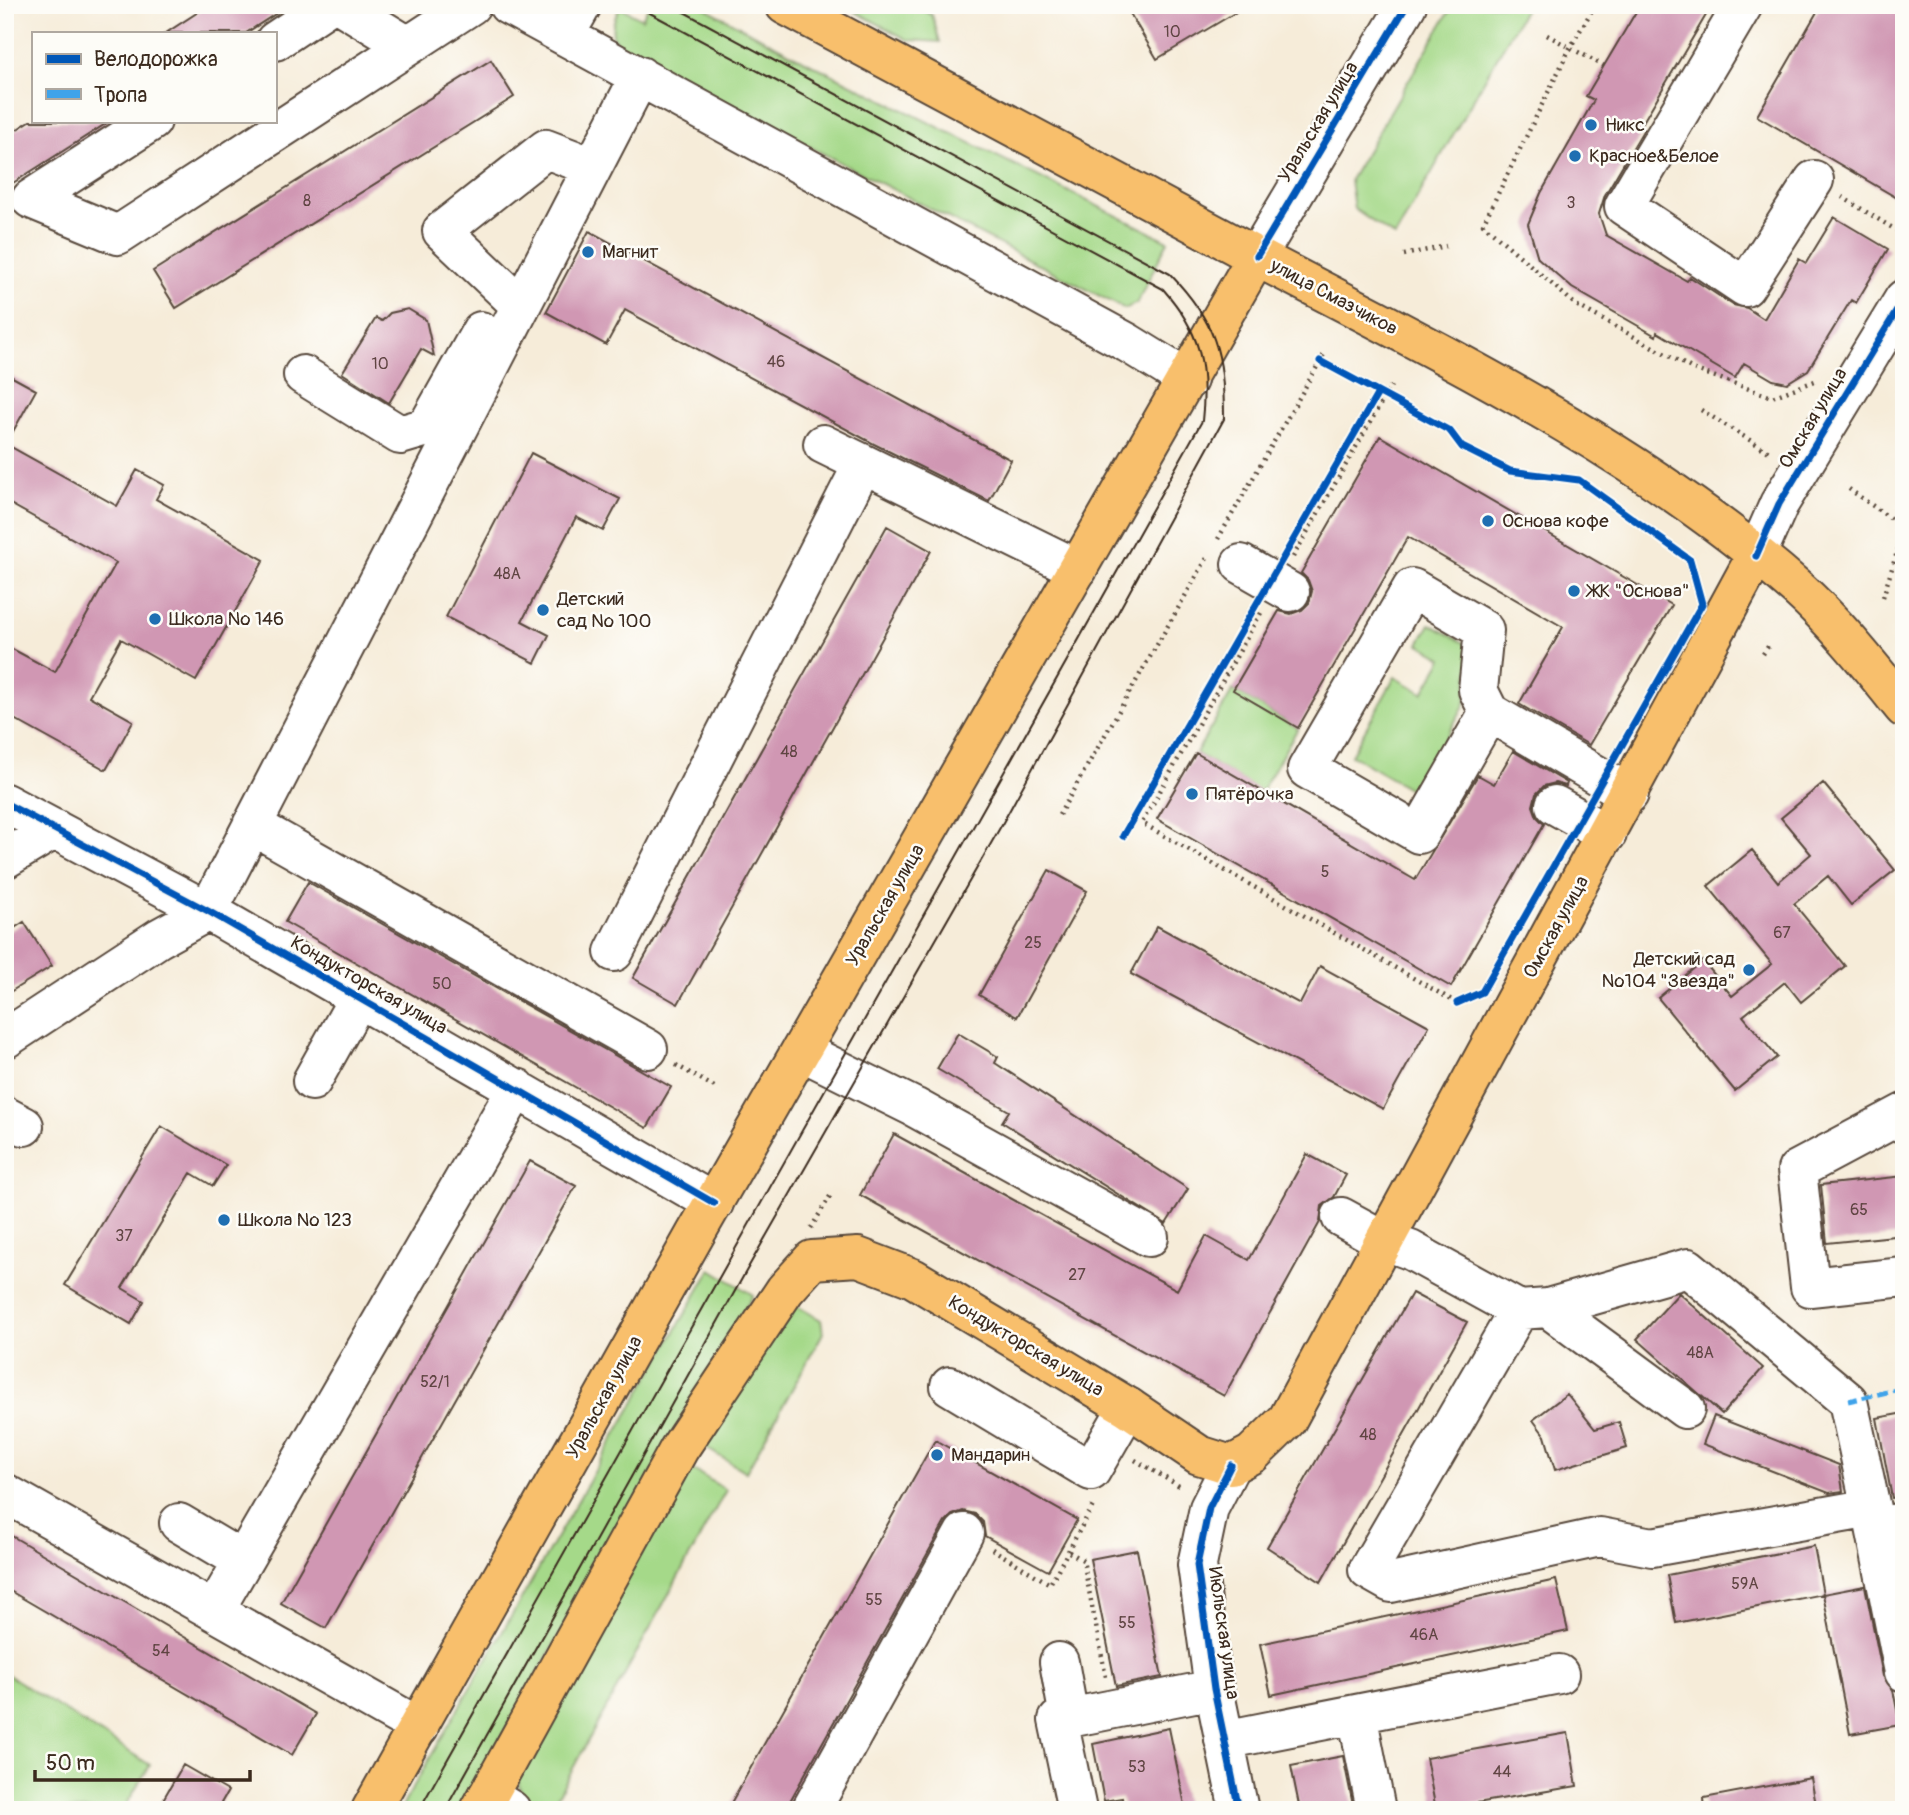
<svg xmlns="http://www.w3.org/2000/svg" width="1909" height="1815" font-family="Pangolin,sans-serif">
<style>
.green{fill:#a5d989;stroke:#708254;stroke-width:2}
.building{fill:#d097b3}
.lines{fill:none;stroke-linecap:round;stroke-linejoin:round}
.minor-casing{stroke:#57473a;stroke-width:42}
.major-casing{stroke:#57473a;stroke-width:42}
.path{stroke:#57473a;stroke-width:4.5;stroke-dasharray:2 5;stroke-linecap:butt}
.minor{stroke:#fff;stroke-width:38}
.major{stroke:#f8bf6c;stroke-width:38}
.tram{stroke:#3b2a1e;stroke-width:2}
.quiet{stroke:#3fa3ea;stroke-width:5;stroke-dasharray:10 5;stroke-linecap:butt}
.cycleway-casing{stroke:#fdfcf7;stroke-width:11}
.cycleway{stroke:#0057b8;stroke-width:7}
.poi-dot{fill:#1f6fb2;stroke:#fdfcf7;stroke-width:2.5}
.labels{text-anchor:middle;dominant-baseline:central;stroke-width:5;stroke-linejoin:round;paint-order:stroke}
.number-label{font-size:16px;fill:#604543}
.street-label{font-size:19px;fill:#3b2a1e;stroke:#fdfcf7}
.poi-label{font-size:19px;fill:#3b2a1e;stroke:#fdfcf7;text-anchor:start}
</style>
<rect width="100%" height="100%" fill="#fdfcf7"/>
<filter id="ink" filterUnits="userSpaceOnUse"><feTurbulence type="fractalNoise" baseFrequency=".0143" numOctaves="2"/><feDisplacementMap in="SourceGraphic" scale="14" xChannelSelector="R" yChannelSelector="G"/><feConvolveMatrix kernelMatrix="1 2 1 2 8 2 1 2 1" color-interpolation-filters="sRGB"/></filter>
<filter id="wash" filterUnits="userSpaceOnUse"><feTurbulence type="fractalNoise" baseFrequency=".00686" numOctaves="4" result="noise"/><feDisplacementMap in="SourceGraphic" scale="28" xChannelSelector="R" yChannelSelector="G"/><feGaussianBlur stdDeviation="1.57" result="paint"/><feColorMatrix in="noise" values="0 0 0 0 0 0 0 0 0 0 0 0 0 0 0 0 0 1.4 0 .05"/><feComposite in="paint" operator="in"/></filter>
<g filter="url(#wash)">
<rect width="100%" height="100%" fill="#f6ecd9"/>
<path class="green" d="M 649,5 L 700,5 L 795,56 L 1168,241 L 1137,303 L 1125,309 L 618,48 C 609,31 612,23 620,7 L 642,19 Z
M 843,5 L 914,5 L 932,15 L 940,42 L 908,40 Z
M 1453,5 L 1527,5 L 1395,237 L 1354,209 L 1350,180 Z
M 1430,624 L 1472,647 L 1465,704 L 1415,792 L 1351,755 L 1395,677 L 1423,693 L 1443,658 L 1419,644 Z
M 1233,690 L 1298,728 L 1261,792 L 1196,753 Z
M 711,1269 L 753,1295 L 460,1810 L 400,1810 Z
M 790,1302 L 821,1320 L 823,1333 L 746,1472 L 701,1445 Z
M 695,1471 L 726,1490 L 550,1810 L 537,1810 L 524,1802 L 516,1774 L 685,1473 Z
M 5,1673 L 150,1765 L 123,1810 L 5,1810 Z"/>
<g id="blocks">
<path class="building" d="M 209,5 L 289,5 L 246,33 L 166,33 Z
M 1125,5 L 1248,5 L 1157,59 Z
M 1640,5 L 1712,5 L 1640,127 L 1644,129 L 1605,195 L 1599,214 L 1606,235 L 1687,281 L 1690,277 L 1733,305 L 1747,308 L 1764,319 L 1799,259 L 1806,263 L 1834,217 L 1888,249 L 1856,303 L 1851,300 L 1808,370 L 1787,383 L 1773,380 L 1744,363 L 1735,378 L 1657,332 L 1656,336 L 1572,288 L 1538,258 L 1528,224 L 1541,193 L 1594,100 L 1586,96 Z
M 1821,5 L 1904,5 L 1904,202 L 1757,116 Z
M 491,60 L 514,97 L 176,308 L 153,271 Z
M 30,121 L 110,121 L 5,188 L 5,137 Z
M 589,231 L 1011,460 L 989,501 L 874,444 L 625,310 L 606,345 L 546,312 Z
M 408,309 L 426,320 L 434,356 L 421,349 L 389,403 L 342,373 L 376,318 L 382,321 L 390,313 Z
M 5,373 L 36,390 L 6,444 L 117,506 L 137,470 L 164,485 L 156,499 L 264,560 L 196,681 L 121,639 L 89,696 L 133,721 L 106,770 L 5,714 L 5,645 L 55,672 L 116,563 L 5,501 Z
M 1380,436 L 1672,605 L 1589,745 L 1519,704 L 1563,627 L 1408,537 L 1298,728 L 1233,690 L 1279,611 L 1291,614 L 1302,610 L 1309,603 L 1312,591 L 1308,580 L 1301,573 Z
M 531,453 L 620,499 L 603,531 L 576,517 L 522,621 L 549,635 L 535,663 L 446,617 Z
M 887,526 L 931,551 L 678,1004 L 633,978 Z
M 1513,751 L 1567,783 L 1566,786 L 1555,783 L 1544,786 L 1536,794 L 1533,806 L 1537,817 L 1544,824 L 1451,987 L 1157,819 L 1196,753 L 1415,880 L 1478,775 L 1494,784 Z
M 1823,783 L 1895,870 L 1851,905 L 1828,876 L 1794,904 L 1845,966 L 1801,1002 L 1785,982 L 1743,1016 L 1777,1057 L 1735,1091 L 1658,998 L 1703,961 L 1732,996 L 1772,964 L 1708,886 L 1752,850 L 1778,882 L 1811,854 L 1781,818 Z
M 1049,870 L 1087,891 L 1017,1017 L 979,995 Z
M 308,882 L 671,1087 L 647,1128 L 285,922 Z
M 24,922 L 52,966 L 5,995 L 5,934 Z
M 1157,926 L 1300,1004 L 1320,966 L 1429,1026 L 1383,1109 L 1131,974 Z
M 958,1033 L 998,1057 L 995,1063 L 1188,1189 L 1166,1224 L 1002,1122 L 1009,1111 L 937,1069 Z
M 161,1126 L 226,1165 L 213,1186 L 191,1173 L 122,1288 L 144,1301 L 131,1324 L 65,1285 Z
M 894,1134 L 1177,1290 L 1206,1236 L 1249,1260 L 1307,1154 L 1346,1175 L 1334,1197 L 1322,1206 L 1320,1222 L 1224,1396 L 860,1195 Z
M 530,1161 L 576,1186 L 326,1628 L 281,1603 Z
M 1904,1176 L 1904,1235 L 1827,1243 L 1821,1185 Z
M 1412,1293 L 1467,1322 L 1321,1582 L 1267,1547 Z
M 1679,1293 L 1763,1368 L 1722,1414 L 1637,1339 Z
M 1567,1394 L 1595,1429 L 1619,1422 L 1627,1448 L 1555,1470 L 1545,1436 L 1533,1420 Z
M 1904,1413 L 1904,1497 L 1892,1498 L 1877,1418 Z
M 1714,1416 L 1839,1465 L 1843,1491 L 1829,1493 L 1703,1444 Z
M 935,1440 L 1077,1520 L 1048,1571 L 985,1536 L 983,1522 L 975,1514 L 963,1511 L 952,1515 L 945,1522 L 785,1810 L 727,1810 Z
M 5,1532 L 316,1714 L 292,1755 L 5,1588 Z
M 1814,1546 L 1823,1594 L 1676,1623 L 1667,1575 Z
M 1137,1550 L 1162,1677 L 1116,1686 L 1090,1559 Z
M 1556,1580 L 1568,1631 L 1271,1695 L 1260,1644 Z
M 1865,1586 L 1883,1676 L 1893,1690 L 1900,1725 L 1850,1734 L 1823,1594 Z
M 1169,1728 L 1186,1810 L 1124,1810 L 1122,1798 L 1104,1801 L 1093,1744 Z
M 1568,1733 L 1577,1786 L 1436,1810 L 1426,1758 Z
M 1343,1756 L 1354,1810 L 1300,1810 L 1291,1766 Z
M 183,1765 L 228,1791 L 217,1810 L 157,1810 Z
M 1811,1778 L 1817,1810 L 1705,1810 L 1704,1798 Z"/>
</g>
</g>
<g filter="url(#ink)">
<use href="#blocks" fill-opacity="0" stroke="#57473a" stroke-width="2"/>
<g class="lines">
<g class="minor-casing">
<path id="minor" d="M 341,5 L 408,46
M 508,5 L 1128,343 L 1188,380
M 1743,5 L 1624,206 L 1745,287 L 1814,180
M 565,35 L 582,5
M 275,41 L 329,5
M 152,121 L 31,199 L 118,235 L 471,5
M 1257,256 L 1407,5
M 521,306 L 442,231 L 546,149 L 593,167
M 303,375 L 400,435 L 427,427 L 481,331
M 823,444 L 1078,569
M 1756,556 L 1779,504 L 1904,299
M 1241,564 L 1290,592
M 1489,712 L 1478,690 L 1484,630 L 1412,588 L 1307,769 L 1419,834 L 1489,712 L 1629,794
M 5,803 L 208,911 L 714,1203
M 1555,805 L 1607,834
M 252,825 L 648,1049
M 5,859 L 55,829
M 614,952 L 863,464
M 5,1039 L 159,938 L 208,911 L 640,76
M 801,1051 L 914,1107 L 1149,1237
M 312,1081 L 359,997
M 1904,1113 L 1797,1170 L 1810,1287 L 1904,1277
M 5,1116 L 24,1126
M 1341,1217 L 1385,1241 L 1410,1250 L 1519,1310 L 1548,1308 L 1685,1409
M 1548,1308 L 1688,1268 L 1848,1401 L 1875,1527
M 1519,1310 L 1368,1570 L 1391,1583 L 1600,1537 L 1652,1547 L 1871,1508
M 950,1386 L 1091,1471 L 1128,1407
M 1231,1465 L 1209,1508 L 1197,1565 L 1214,1689 L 1239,1810
M 5,1493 L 419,1727
M 1904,1522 L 1875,1527 L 1904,1672
M 179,1523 L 243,1561
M 214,1611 L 517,1088
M 1059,1662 L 1069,1718 L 1214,1689
M 1357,1714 L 1376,1810
M 1069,1718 L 1058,1720 L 1077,1810
M 1224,1740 L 1559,1674
M 488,1796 L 511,1810
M 811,1810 L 964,1533"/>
</g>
<g class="major-casing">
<path id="major" d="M 785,5 C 943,89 1100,173 1257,257 C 1444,355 1637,448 1797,588 C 1837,624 1870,666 1904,708
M 371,1810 L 696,1233 L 1257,256
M 480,1810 L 679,1449 L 785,1290 L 812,1260 L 858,1257 L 913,1278 L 1128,1407 L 1199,1455 L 1231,1465 L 1252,1454 L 1287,1420 L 1756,556"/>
</g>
<path class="path" d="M 1595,5 L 1570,48 L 1483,224 L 1576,305 L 1693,369 L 1772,397 L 1815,381
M 1547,35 L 1604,66
M 1842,197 L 1904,235
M 1404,255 L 1446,246
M 1701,410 L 1769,452
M 1849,489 L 1904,528
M 1218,539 L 1326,351
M 1293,557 L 1391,386
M 1883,597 L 1904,530
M 1261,613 L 1142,823 L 1457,1003
M 1763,654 L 1769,645
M 1059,815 L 1207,558
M 676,1065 L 718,1089
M 811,1228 L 832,1193
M 1135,1460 L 1179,1486
M 992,1549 L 1050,1584 L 1094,1504
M 1069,1552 L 1083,1560 L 1106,1677"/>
<use href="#minor" class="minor"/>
<use href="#major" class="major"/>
<path class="tram" d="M 419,1810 L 1202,421 C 1208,365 1200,331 1163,289 L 635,5
M 445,1810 L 749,1266 L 1001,826 L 1224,419 C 1224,353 1216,322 1170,274 L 671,5"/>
<path class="quiet" d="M 1848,1401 L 1904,1388"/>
<g class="cycleway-casing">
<path id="cycleway" d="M 1257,256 L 1407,5
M 1320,361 L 1450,431 L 1462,447 L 1510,471 L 1579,480 L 1690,560 L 1702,604 L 1482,992 L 1457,1003
M 1756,556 L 1779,504 L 1904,299
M 5,803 L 208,911 L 714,1203
M 1123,836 L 1378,393
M 1231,1465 L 1209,1508 L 1197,1565 L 1214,1689 L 1239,1810"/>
</g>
<use href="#cycleway" class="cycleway"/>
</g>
</g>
<g class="poi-dot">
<circle cx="1591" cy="125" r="7"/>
<circle cx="1575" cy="156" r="7"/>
<circle cx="588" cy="252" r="7"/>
<circle cx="1488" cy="521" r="7"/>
<circle cx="1574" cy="591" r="7"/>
<circle cx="543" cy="610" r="7"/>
<circle cx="155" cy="619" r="7"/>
<circle cx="1192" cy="794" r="7"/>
<circle cx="1749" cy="970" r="7"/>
<circle cx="224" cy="1220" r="7"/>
<circle cx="937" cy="1455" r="7"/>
</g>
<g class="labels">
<g class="number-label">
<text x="1172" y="32">10</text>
<text x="307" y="201">8</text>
<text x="1571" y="203">3</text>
<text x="776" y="362">46</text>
<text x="380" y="364">10</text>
<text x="507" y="574">48А</text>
<text x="789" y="752">48</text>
<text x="1325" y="872">5</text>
<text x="1782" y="933">67</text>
<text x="1033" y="943">25</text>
<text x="442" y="984">50</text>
<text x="1859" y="1210">65</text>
<text x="124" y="1236">37</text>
<text x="1077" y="1275">27</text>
<text x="1700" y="1353">48А</text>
<text x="435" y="1382">52/1</text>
<text x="1368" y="1435">48</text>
<text x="1745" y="1584">59А</text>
<text x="874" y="1600">55</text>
<text x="1127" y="1623">55</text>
<text x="1424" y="1635">46А</text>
<text x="161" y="1651">54</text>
<text x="1137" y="1767">53</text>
<text x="1502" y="1772">44</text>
</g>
<g class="street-label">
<text transform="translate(1318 122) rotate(-59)">Уральская улица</text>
<text transform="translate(1334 297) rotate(28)">улица Смазчиков</text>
<text transform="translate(1813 418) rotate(-59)">Омская улица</text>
<text transform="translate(885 905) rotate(-60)">Уральская улица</text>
<text transform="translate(1556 927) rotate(-61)">Омская улица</text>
<text transform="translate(369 985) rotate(30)">Кондукторская улица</text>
<text transform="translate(1026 1346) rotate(31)">Кондукторская улица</text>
<text transform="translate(604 1397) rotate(-61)">Уральская улица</text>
<text transform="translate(1224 1633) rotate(82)">Июльская улица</text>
</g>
<g class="poi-label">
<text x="1605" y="125">Никс</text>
<text x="1589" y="156">Красное&amp;Белое</text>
<text x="602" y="252">Магнит</text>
<text x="1502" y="521">Основа кофе</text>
<text x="1588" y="591">ЖК "Основа"</text>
<text x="557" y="599">Детский<tspan x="557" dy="22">сад № 100</tspan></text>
<text x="169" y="619">Школа № 146</text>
<text x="1206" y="794">Пятёрочка</text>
<text x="1735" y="959" text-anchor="end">Детский сад<tspan x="1735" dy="22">№104 "Звезда"</tspan></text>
<text x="238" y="1220">Школа № 123</text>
<text x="951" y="1455">Мандарин</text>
</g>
</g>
<rect width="1909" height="1815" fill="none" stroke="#fdfcf7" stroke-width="28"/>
<rect x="32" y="32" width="245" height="91" fill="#fdfcf7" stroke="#afa8a0" stroke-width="2"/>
<rect x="46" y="54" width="35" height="10" fill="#0057b8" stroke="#afa8a0" stroke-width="2"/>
<text x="94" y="66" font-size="21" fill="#3b2a1e">Велодорожка</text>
<rect x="46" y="89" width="35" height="10" fill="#3fa3ea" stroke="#afa8a0" stroke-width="2"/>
<text x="94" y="102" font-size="21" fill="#3b2a1e">Тропа</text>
<path d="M35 1770v10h215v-10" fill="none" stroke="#3b2a1e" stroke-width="3.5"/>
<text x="46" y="1770" font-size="21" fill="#3b2a1e" stroke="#fdfcf7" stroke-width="5" paint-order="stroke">50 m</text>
</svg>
